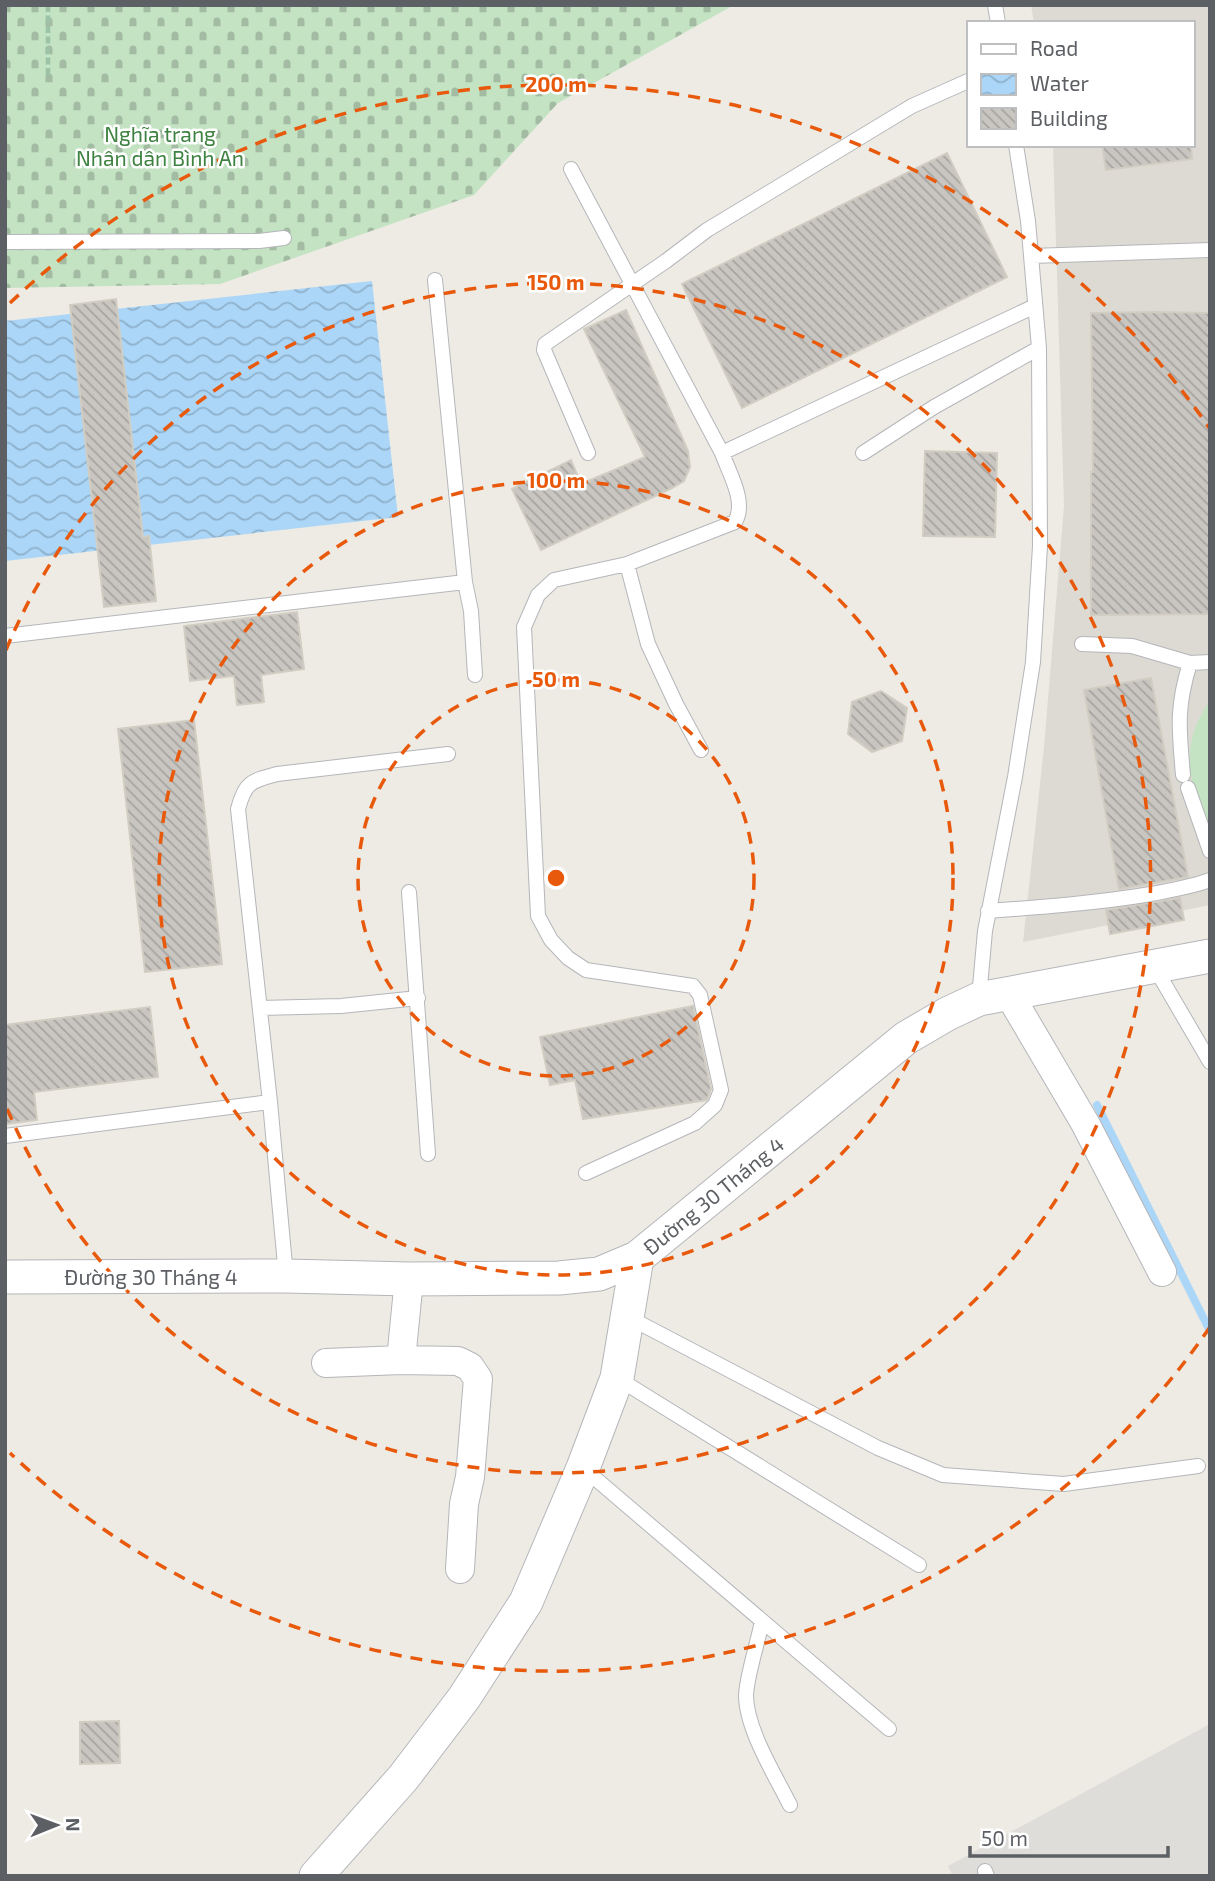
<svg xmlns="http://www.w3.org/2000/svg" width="1215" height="1881" font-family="'Exo 2',sans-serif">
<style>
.industrial{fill:#dfddd9}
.education{fill:#dddad3}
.green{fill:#c3e3c3}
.cemetery{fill:url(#cemetery-stones)}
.water{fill:url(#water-waves)}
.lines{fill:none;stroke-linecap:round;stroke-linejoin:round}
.stream{stroke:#abd6f7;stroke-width:8}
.building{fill:url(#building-back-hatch);stroke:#d2cdc3;stroke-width:2}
.service-casing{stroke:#b5b6ba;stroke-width:16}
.minor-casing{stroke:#b5b6ba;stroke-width:30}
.tertiary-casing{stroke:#b5b6ba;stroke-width:35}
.path{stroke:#9cc3a8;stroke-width:4.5;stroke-dasharray:7 3.5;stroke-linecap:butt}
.service{stroke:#fff;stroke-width:14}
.minor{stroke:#fff;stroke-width:28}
.tertiary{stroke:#fff;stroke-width:33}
.ring{fill:none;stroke:#e8590c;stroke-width:3.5;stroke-dasharray:12 9}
.labels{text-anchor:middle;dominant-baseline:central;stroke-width:5;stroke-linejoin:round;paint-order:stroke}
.park-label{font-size:21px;fill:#3d8240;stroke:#fff}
.street-label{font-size:21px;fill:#5c5f63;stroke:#fff}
.centre{fill:#e8590c;stroke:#fff;stroke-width:3.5}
.ring-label{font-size:21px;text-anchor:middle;font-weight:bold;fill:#e8590c;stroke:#fff;stroke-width:5;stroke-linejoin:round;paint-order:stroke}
</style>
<defs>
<pattern id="cemetery-stones" width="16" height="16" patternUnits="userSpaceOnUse" patternTransform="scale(1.75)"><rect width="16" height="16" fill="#c3e3c3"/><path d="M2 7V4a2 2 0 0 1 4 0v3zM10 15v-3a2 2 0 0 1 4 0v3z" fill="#a2bba2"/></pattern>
<pattern id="water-waves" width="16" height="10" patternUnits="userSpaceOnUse" patternTransform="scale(1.75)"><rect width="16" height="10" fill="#abd6f7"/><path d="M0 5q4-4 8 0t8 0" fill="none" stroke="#8eb1cc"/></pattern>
<pattern id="building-back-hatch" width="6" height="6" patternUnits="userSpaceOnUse" patternTransform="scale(1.75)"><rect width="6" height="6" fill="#c9c6c1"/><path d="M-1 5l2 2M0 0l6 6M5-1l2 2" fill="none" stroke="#a6a4a0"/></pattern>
</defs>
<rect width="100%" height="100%" fill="#edebe4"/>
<path class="industrial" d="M 1210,1724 L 1210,1876 L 953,1876 L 948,1866 Z"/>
<path class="education" d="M 1031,5 L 1210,5 L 1210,905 L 1023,942 L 1044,747 L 1064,506 L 1053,145 L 1192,145 L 1192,23 L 1034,23 Z"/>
<path class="green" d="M 1210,700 L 1210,830 C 1188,782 1178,747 1210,700 Z"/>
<path class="cemetery" d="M 5,5 L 734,5 L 558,103 L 474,195 L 220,284 L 5,288 Z"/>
<path class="water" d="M 372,281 L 398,517 L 5,561 L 5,321 Z"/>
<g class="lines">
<path class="stream" d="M 1097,1105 L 1210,1331"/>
</g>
<path class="building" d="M 1102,145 L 1191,145 L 1192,159 L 1106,170 Z
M 947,153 L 1007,277 L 742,408 L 682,284 Z
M 116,299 L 143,537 L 149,536 L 156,601 L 104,607 L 70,305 Z
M 626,310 L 688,451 L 690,467 L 684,481 L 672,488 L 541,550 L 512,489 L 571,460 L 581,484 L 645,457 L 584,329 Z
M 1155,312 L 1210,313 L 1210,614 L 1091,615 L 1091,472 L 1093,472 L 1091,313 Z
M 925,451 L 997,453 L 995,537 L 923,536 Z
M 297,612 L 304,669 L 261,675 L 264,702 L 237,705 L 234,676 L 190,681 L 184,626 Z
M 1151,678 L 1188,877 L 1119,889 L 1084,690 Z
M 881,691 L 907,708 L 902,741 L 872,752 L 848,734 L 852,702 Z
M 194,720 L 222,964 L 145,972 L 118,729 Z
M 1180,898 L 1184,920 L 1110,934 L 1106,910 Z
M 693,1006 L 711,1089 L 707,1100 L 583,1119 L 575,1080 L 550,1085 L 540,1037 Z
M 150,1007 L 158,1077 L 34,1092 L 37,1120 L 5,1124 L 5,1025 Z
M 119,1721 L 120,1763 L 80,1764 L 80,1722 Z"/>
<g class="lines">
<g class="service-casing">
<path id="service" d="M 995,5 L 998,23
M 571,169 L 722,453
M 5,242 L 259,241 L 284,238
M 1031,256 L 1210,250
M 435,280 L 465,582
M 588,453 L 544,350 L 545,344 L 666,261 L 707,230 L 912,106 L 968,81
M 863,453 L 934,407 L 1039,348
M 627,564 L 648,644 L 676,704 L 701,750
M 5,636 L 465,582 L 471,611 L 475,675
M 1082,644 L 1132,646 L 1190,663
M 1183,775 C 1179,729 1176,708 1190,663 L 1210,662
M 1188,788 L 1210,851
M 409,892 L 428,1154
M 988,911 C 1043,907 1097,903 1151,894 C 1171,890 1191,887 1210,880
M 1155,968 L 1210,1062
M 979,998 L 985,931 L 1015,777 L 1033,662 L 1040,546 L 1039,348 L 1028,221 L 1016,145
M 260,1008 L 341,1006 L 418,998
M 5,1136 L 270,1102
M 586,1173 L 695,1123 L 715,1105 L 721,1090 L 700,995 L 693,986 L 586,970 L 568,958 L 551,940 L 538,916 L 524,627 L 538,595 L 554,580 L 627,564 L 735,522 C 747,502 729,473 722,453 L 1035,306
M 286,1276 L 270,1102 L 238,809 C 245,782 251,781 277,774 L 448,754
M 628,1317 L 878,1448 L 943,1475 L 1064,1484 L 1198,1466
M 617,1378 L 919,1565
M 583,1468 L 889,1729
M 762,1621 C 758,1642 747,1675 746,1695 C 746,1729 775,1775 790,1805
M 985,1871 L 987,1876"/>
</g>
<g class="minor-casing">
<path id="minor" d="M 1009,994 L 1085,1123 L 1162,1272
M 401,1360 L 409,1279
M 326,1363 L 401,1360 L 458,1361 L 470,1367 L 478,1379 L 470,1477 L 464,1504 L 460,1569"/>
</g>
<g class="tertiary-casing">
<path id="tertiary" d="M 5,1277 L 286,1276 L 409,1279 L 559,1278 L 599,1274 L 637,1258 L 906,1038 L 947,1014 L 979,999 L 1210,956
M 316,1876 L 403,1778 L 464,1698 L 526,1602 L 583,1468 L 617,1378 L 637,1258"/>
</g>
<path class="path" d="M 48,5 L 48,78"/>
<use href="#service" class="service"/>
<use href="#minor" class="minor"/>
<use href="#tertiary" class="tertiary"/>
</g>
<g class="ring">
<circle cx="556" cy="878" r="198"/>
<circle cx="556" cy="878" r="397"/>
<path d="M6 650A595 595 0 1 1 6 1106"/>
<path d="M1210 1327A793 793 0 0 1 10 1453M10 303A793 793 0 0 1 1210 429"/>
</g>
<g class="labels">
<g class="park-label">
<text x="160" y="133">Nghĩa trang<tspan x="160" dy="24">Nhân dân Bình An</tspan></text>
</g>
<g class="street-label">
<text transform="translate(713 1195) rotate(-39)">Đường 30 Tháng 4</text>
<text x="151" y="1276">Đường 30 Tháng 4</text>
</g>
</g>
<circle cx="556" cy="878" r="10" class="centre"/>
<g class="ring-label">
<text x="556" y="92">200 m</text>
<text x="556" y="290">150 m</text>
<text x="556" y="488">100 m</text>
<text x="556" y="687">50 m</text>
</g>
<rect width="1215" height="1881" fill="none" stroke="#5c5f63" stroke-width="14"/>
<rect x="967" y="21" width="228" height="126" fill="#ffffff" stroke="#bebfc1" stroke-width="2"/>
<rect x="981" y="44" width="35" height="10" fill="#ffffff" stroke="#bebfc1" stroke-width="2"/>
<text x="1030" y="56" font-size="21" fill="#5c5f63">Road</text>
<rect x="981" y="74" width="35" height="21" fill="url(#water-waves)" stroke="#bebfc1" stroke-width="2"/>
<text x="1030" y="91" font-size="21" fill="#5c5f63">Water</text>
<rect x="981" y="108" width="35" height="21" fill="url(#building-back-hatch)" stroke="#bebfc1" stroke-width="2"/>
<text x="1030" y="126" font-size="21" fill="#5c5f63">Building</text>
<g transform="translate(56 1825) rotate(89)" stroke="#ffffff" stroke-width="5" paint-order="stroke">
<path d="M0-5L12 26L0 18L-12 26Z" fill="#5c5f63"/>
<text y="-10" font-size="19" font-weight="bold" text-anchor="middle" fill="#5c5f63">N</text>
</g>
<path d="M970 1846v10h198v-10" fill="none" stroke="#5c5f63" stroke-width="3.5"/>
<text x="981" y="1846" font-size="21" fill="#5c5f63" stroke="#ffffff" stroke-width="5" paint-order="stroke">50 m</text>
</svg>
